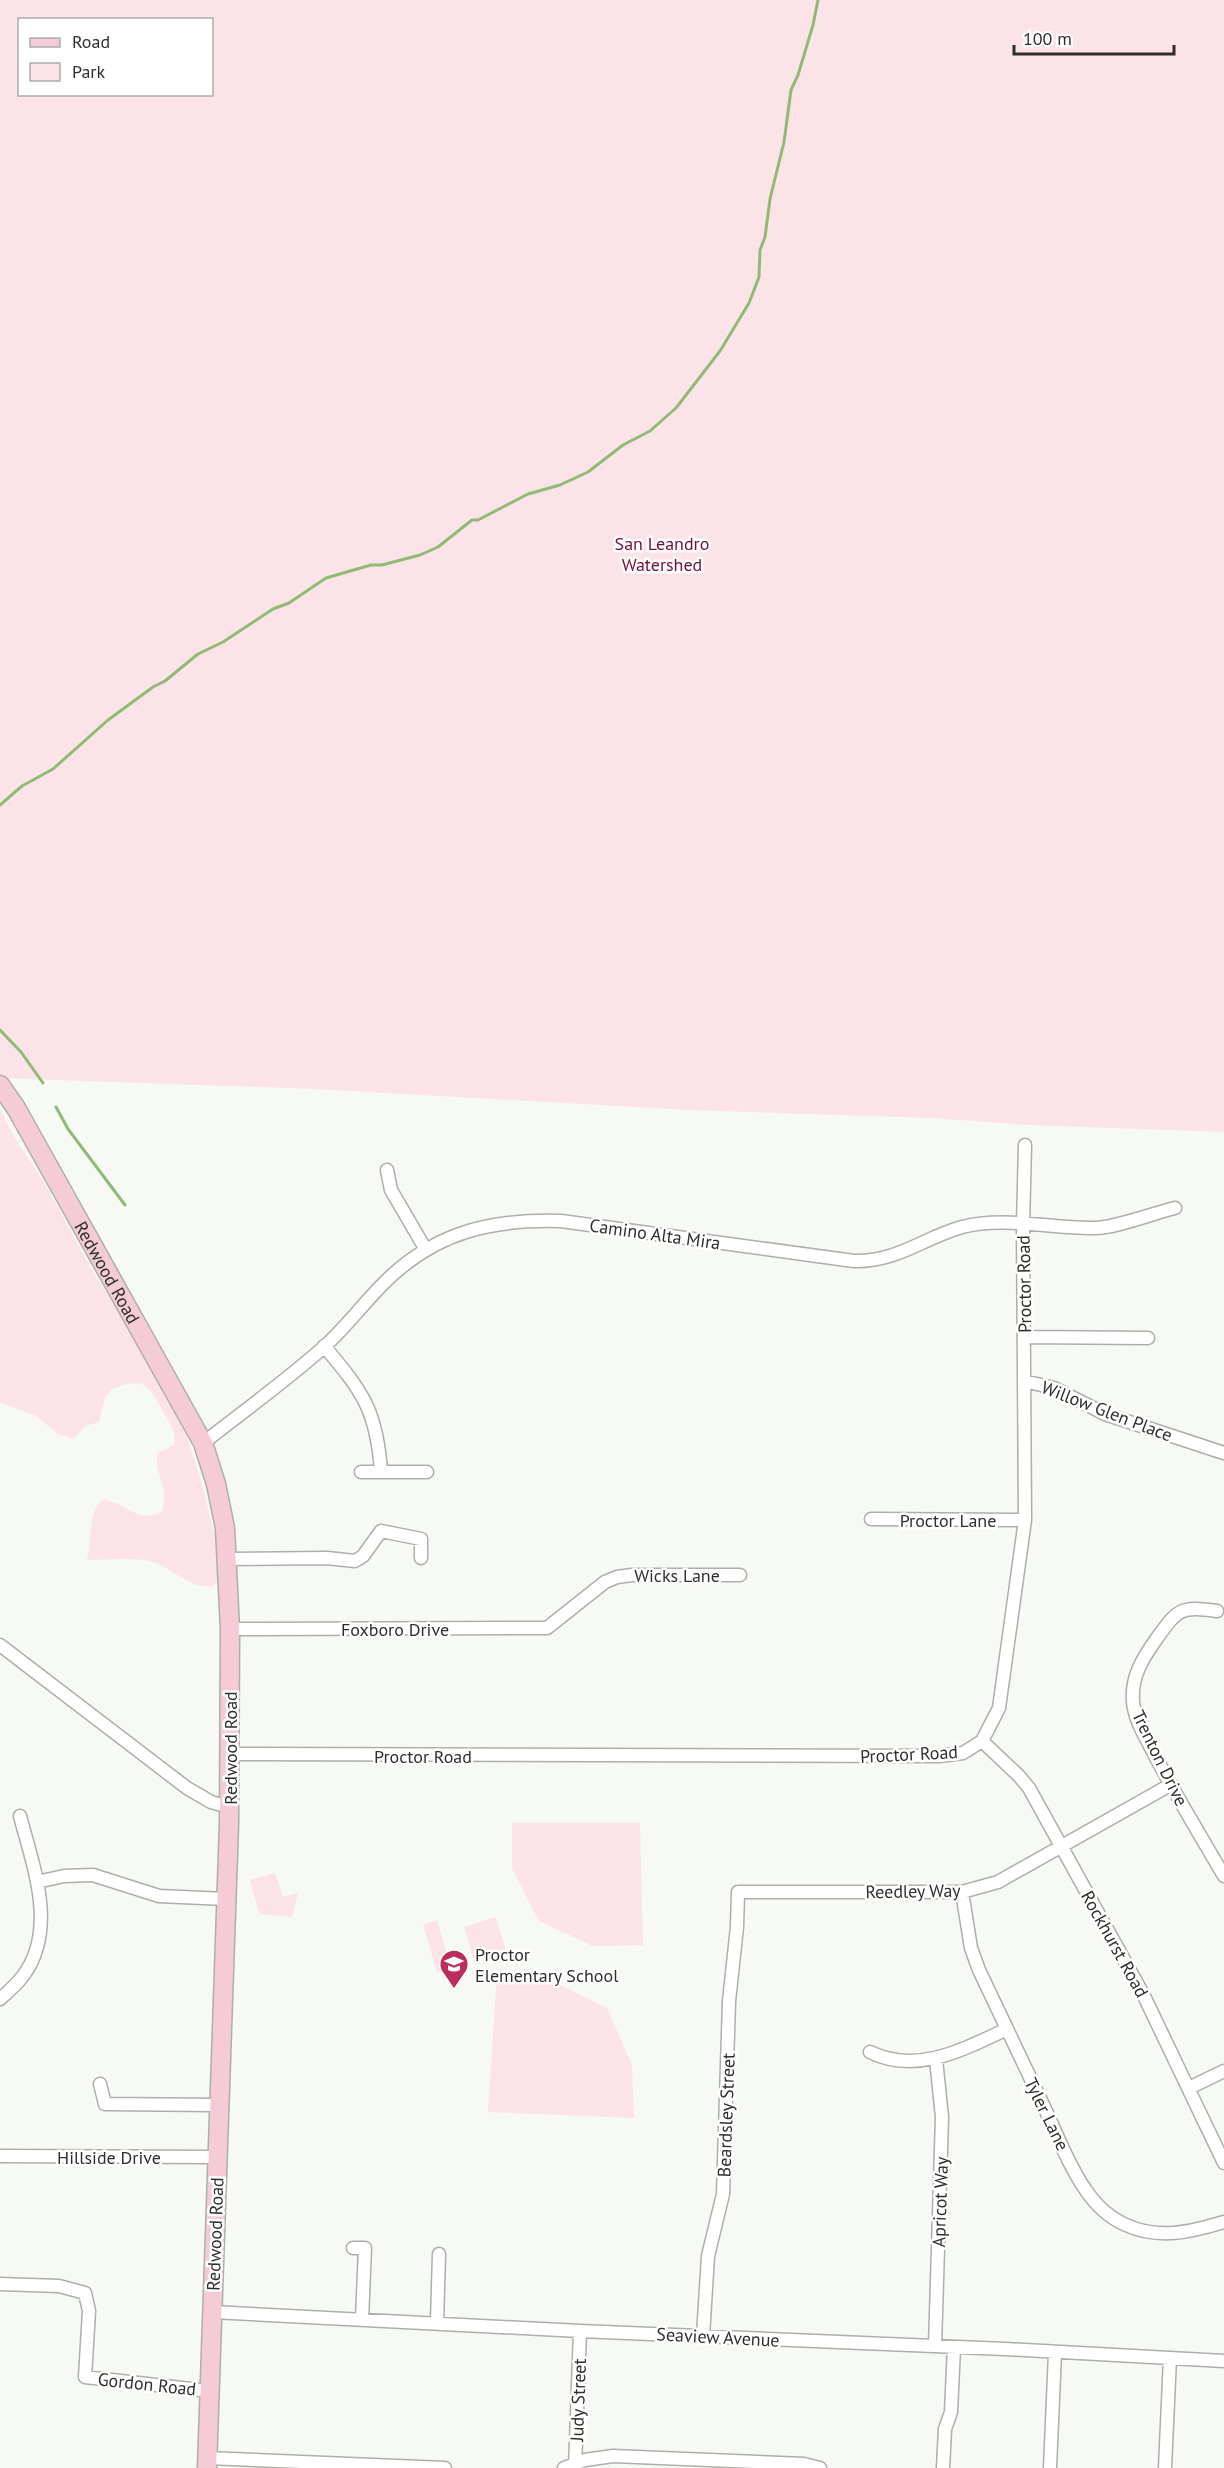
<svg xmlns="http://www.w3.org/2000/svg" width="1224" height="2468" font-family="'PT Sans',sans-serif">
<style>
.green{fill:#fce3e8;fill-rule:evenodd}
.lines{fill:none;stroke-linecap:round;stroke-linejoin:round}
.stream{stroke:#90bb74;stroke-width:3}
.street-casing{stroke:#acafaa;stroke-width:15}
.secondary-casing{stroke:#acafaa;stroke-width:21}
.street{stroke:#fff;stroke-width:12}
.secondary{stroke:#f4cbd6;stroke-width:18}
.labels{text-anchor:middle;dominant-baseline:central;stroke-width:5;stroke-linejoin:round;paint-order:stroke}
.park-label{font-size:18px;fill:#740b33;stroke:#fff}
.street-label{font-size:18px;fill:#2e2f2d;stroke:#fff}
.poi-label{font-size:18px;fill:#2e2f2d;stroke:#fff;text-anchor:start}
</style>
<rect width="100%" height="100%" fill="#f6f9f4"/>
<path class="green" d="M 0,0 L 1224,0 L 1224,1132 L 1028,1125 L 932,1118 L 689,1110 L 315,1089 L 0,1078 ZM 20,20 L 212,20 L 212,94 L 20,94 Z
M 0,1109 L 14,1137 L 44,1182 L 93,1272 L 147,1357 L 186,1435 L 201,1480 L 215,1537 L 218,1580 L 213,1586 C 186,1589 171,1564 144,1560 C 126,1558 106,1560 87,1560 C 92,1541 87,1515 102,1500 C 125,1501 139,1526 162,1511 C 163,1505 165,1497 164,1491 C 162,1478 154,1467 158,1453 L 174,1445 L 174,1431 L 153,1394 L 141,1383 L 125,1384 L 112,1389 L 105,1398 L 99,1422 L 85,1426 L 74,1439 L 58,1434 L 36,1416 L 0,1402 Z
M 512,1823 L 640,1823 L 643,1945 L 593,1946 L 539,1921 L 512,1869 Z
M 275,1873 L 283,1897 L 298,1893 L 292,1917 L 259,1914 L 250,1880 Z
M 496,1917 L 506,1951 L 474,1961 L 464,1927 Z
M 437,1920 L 451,1968 L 437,1972 L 423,1925 Z
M 497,1972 L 553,1981 L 607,2008 L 632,2065 L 634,2118 L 488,2112 Z"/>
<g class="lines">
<path class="stream" d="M 0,805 L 22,786 L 53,769 L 108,720 L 153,687 L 165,681 L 198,654 L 223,642 L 273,609 L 289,603 L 326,578 L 371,565 L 382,565 L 420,555 L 438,547 L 472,520 L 478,520 L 528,494 L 560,485 L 588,472 L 623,445 L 650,431 L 676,408 L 720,351 L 749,303 L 759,277 L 760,250 L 765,237 L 770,199 L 784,142 L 791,90 L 798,75 L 813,25 L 818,0
M 0,1030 L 21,1052 L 43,1083
M 56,1107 L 68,1129 L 125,1205"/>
<g class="street-casing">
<path id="street" d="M 387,1170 L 391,1190 L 426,1250
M 1025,1337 L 1148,1338
M 324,1346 C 363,1392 377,1411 381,1472 L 427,1472
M 1024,1381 L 1054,1388 L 1105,1414 L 1224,1453
M 203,1443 C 244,1411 287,1380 325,1346 C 348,1325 366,1300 388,1279 C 438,1231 494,1219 561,1221 L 854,1261 C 897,1262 923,1238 962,1227 C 1005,1216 1052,1229 1095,1228 C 1115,1228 1154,1213 1175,1208
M 361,1472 L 381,1472
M 871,1519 L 1025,1520
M 228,1559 L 327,1558 L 355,1561 L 363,1556 L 381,1531 L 421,1539 L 421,1558
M 1217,1611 C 1180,1606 1178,1609 1157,1638 C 1143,1658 1131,1676 1133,1701 C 1134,1719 1145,1736 1153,1752 C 1175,1794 1200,1835 1224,1876
M 230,1629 L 547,1628 L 605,1582 L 617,1577 L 632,1575 L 740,1575
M 0,1645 L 187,1788 L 211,1802 L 229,1807
M 982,1741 L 1019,1776 L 1029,1788 L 1144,1996 L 1224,2163
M 230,1754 L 939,1756 L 963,1753 L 982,1741 L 999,1708 L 1025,1520 L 1023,1224 L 1025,1145
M 37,1882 L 64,1876 L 93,1875 L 159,1896 L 226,1899
M 962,1892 L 971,1948 L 979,1970 C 1001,2017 1024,2064 1046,2111 C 1058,2137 1069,2166 1085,2189 C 1095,2204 1110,2218 1126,2225 C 1159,2240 1191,2232 1224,2222
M 0,1999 C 8,1992 16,1985 23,1976 C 58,1929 33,1866 20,1816
M 870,2052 C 917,2075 964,2049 1007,2029
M 100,2084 L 105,2104 L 219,2105
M 1189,2088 L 1224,2071
M 0,2156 L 217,2157
M 353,2248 L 365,2248 L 362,2319
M 0,2284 L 59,2286 L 85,2293 L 89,2311 L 85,2377 L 209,2391
M 212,2312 L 580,2331 L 1005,2349 L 1224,2361
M 437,2322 L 439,2254
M 703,2336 L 708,2256 L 723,2194 L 729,2001 L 737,1927 L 738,1892 L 962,1892 L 998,1882 L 1170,1785
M 935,2346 L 942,2117 L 936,2059
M 207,2458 L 445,2468
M 564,2468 L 585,2460 L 613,2456 L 804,2464 L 820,2468
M 575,2468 L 580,2331
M 943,2468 L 945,2429 L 951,2412 L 954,2347
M 1050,2468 L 1055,2353
M 1165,2468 L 1170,2358"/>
</g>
<g class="secondary-casing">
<g id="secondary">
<path id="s1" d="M 0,1085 L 16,1108 L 203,1443 L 216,1484 L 225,1528 L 230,1629 L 229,1824 L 207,2468"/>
</g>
</g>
<use href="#street" class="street"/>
<use href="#secondary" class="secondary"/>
</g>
<defs>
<g id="school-pin" transform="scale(1.5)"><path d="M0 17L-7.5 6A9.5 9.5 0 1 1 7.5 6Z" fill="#bb2d5c" stroke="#fff"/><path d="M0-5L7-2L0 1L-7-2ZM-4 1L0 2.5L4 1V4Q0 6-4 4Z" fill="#fff"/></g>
</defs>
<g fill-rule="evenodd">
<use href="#school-pin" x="454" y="1964"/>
</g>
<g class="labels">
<g class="park-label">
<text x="662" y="543">San Leandro<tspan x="662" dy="21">Watershed</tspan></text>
</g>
<g class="street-label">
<text transform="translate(655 1234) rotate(8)">Camino Alta Mira</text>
<text stroke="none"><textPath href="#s1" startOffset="216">Redwood Road</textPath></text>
<text transform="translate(1024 1284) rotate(-91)">Proctor Road</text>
<text transform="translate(1107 1411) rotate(21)">Willow Glen Place</text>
<text x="948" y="1520">Proctor Lane</text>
<text x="677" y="1575">Wicks Lane</text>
<text x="395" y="1629">Foxboro Drive</text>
<text transform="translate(230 1748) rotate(-90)">Redwood Road</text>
<text transform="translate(909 1754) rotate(-3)">Proctor Road</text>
<text x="423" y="1756">Proctor Road</text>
<text transform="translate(1160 1758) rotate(64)">Trenton Drive</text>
<text transform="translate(913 1891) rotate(-1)">Reedley Way</text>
<text transform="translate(1115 1944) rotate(61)">Rockhurst Road</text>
<text transform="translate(1047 2114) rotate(64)">Tyler Lane</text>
<text transform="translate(726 2115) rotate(-88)">Beardsley Street</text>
<text x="109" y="2157">Hillside Drive</text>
<text transform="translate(940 2202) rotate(-88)">Apricot Way</text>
<text transform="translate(215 2234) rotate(-88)">Redwood Road</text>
<text transform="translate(718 2337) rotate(3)">Seaview Avenue</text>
<text transform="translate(147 2384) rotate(6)">Gordon Road</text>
<text transform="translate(578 2400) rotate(-88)">Judy Street</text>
</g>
<g class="poi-label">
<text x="475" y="1954">Proctor<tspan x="475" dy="21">Elementary School</tspan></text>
</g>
</g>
<rect x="18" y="18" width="195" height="78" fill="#ffffff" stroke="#abacab" stroke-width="1.5"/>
<rect x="30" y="38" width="30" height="9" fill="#f4cbd6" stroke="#abacab" stroke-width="1.5"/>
<text x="72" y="48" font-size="18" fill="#2e2f2d">Road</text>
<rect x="30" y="63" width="30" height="18" fill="#fce3e8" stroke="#abacab" stroke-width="1.5"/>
<text x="72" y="78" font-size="18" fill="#2e2f2d">Park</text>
<path d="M1014 45v9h160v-9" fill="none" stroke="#2e2f2d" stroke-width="3"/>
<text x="1023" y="45" font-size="18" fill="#2e2f2d" stroke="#ffffff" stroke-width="4.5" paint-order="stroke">100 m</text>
</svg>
